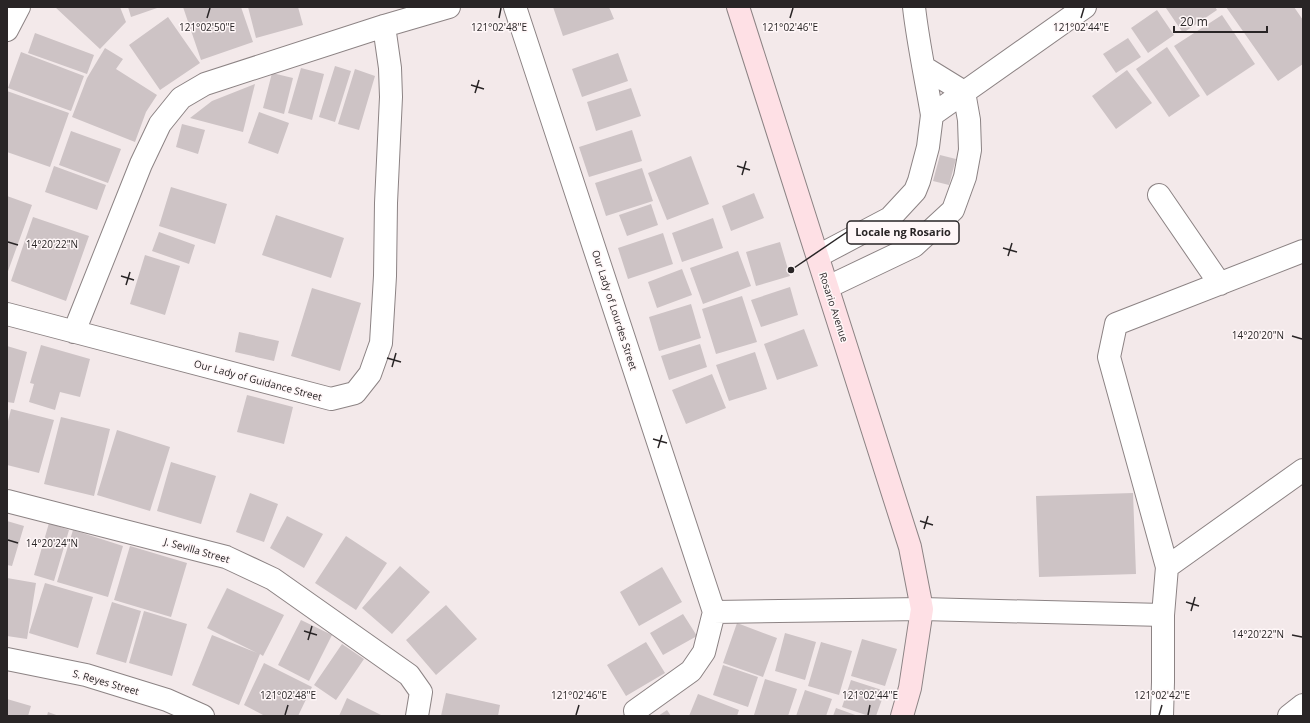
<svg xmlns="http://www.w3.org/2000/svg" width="1310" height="723" font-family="'Open Sans',sans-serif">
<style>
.building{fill:#cdc3c5}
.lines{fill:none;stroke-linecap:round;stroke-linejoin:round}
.minor-casing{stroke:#8c8384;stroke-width:24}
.tertiary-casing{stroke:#8c8384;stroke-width:24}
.secondary-casing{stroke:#8c8384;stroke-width:24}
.minor{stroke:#fff;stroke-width:22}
.tertiary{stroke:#fff;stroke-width:22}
.secondary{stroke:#fee0e5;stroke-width:22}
.ticks{fill:none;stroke:#292526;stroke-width:1.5}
.labels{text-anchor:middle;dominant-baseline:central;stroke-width:3;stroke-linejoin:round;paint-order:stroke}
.street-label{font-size:10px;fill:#292526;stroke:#fff7f8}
.ticks-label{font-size:10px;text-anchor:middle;fill:#292526;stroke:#fff7f8;stroke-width:3;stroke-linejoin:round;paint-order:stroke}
.leader{fill:none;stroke:#292526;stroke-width:1.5}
.callout-dot{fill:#292526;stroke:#fff7f8;stroke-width:1.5}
.callout{fill:#fff7f8;stroke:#292526;stroke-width:1.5}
.callout-label{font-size:11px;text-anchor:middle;font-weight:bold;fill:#292526}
</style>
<rect width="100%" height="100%" fill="#f3e9ea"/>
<path class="building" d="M 55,7 L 120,7 L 126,22 L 100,49 Z
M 128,7 L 160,7 L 131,17 Z
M 183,7 L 241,7 L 253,42 L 201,60 Z
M 248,7 L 298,7 L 303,25 L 256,38 Z
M 553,7 L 609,7 L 614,19 L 563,36 Z
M 1167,7 L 1215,7 L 1217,10 L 1183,33 L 1166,8 Z
M 1226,7 L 1294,7 L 1303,20 L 1303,64 L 1278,81 Z
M 1157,10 L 1174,35 L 1148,53 L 1131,28 Z
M 1222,15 L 1255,64 L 1207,96 L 1174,46 Z
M 168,17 L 200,63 L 160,90 L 129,45 Z
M 35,33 L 94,55 L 87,74 L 28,53 Z
M 1128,38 L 1141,57 L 1116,73 L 1103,54 Z
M 1167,47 L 1200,96 L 1169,117 L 1136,69 Z
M 105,48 L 123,59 L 116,69 L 157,95 L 146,112 L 135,142 L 72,117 L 87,78 Z
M 21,52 L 84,76 L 71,111 L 8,88 Z
M 618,53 L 628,81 L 582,97 L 572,69 Z
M 335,66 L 351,71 L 335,122 L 319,117 Z
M 301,68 L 324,74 L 312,120 L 288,113 Z
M 355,69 L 375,76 L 359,130 L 338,124 Z
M 1127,70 L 1152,103 L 1116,129 L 1092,96 Z
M 272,73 L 293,78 L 284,114 L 263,108 Z
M 255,84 L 243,132 L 190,118 L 212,101 Z
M 631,88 L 641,116 L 596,131 L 587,102 Z
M 7,91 L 69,113 L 50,167 L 7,152 Z
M 259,112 L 289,123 L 278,154 L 248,143 Z
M 182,124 L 205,130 L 198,154 L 176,147 Z
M 632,130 L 642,161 L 589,177 L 579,147 Z
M 71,131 L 121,149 L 108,183 L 59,165 Z
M 940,155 L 956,159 L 949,185 L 933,181 Z
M 691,156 L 709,204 L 667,220 L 648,173 Z
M 54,166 L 106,185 L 97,210 L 45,192 Z
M 642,168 L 653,201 L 606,216 L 595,183 Z
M 171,187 L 227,204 L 215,244 L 159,226 Z
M 754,193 L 764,218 L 731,231 L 722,206 Z
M 7,196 L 32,205 L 7,274 Z
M 651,204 L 658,225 L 627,236 L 619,215 Z
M 276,215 L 344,238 L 331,278 L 262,255 Z
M 33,217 L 89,236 L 66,301 L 11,281 Z
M 713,218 L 723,248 L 682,262 L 672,233 Z
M 159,232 L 195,245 L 189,264 L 152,251 Z
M 663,233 L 673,264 L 628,279 L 618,248 Z
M 780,242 L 790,276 L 756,286 L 746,252 Z
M 738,251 L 751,286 L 703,304 L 690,268 Z
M 145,255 L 180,266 L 165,315 L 130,304 Z
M 682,269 L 692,295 L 657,308 L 648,282 Z
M 790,287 L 798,315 L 761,327 L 751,300 Z
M 312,288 L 361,303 L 340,371 L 291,356 Z
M 742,296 L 757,342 L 716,354 L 702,309 Z
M 691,304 L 701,338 L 659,351 L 649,317 Z
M 804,329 L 818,366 L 777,380 L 764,344 Z
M 239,332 L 279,341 L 274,361 L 235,352 Z
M 700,344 L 707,367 L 669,380 L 661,356 Z
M 41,345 L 90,359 L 80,397 L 60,392 L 55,410 L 29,402 L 34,384 L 30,383 Z
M 7,346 L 27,352 L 14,403 L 7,402 Z
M 755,352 L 767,389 L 729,401 L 716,365 Z
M 712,374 L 726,408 L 686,424 L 672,390 Z
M 247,395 L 293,407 L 284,444 L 237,432 Z
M 11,409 L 54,420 L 39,473 L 7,465 L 7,425 Z
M 61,417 L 110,429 L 94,496 L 44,484 Z
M 117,430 L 170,447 L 150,511 L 97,495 Z
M 171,462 L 216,476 L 201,524 L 157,511 Z
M 250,493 L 278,504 L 264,542 L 236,532 Z
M 1133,493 L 1136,574 L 1039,577 L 1036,496 Z
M 287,516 L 323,534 L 304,568 L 270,548 Z
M 7,521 L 24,526 L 12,566 L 7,565 Z
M 49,523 L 69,530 L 54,581 L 34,575 Z
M 73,530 L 123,546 L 108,597 L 57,582 Z
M 346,536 L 387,563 L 356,610 L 315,583 Z
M 130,546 L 187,563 L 171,617 L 114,600 Z
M 400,566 L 430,592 L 392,634 L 362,608 Z
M 662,567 L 682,602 L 639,626 L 620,592 Z
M 7,578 L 36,583 L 27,639 L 7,636 Z
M 45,583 L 93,597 L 78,648 L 29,633 Z
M 227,588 L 284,615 L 263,656 L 260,654 L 239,705 L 192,685 L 212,635 L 257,653 L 207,628 Z
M 112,602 L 141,611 L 126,663 L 96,654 Z
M 446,605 L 477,639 L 436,675 L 406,640 Z
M 144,611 L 187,624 L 172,676 L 129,663 Z
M 683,614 L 697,636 L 663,655 L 650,633 Z
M 301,620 L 332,635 L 309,681 L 278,665 Z
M 737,623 L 777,638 L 763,677 L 723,663 Z
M 785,633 L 816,642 L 805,680 L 775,671 Z
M 862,639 L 897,649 L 885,686 L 851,676 Z
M 646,642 L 665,673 L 626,696 L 607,665 Z
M 821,642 L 852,651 L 839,695 L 808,686 Z
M 342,644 L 364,659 L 336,700 L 314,685 Z
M 264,663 L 312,687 L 298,716 L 265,716 L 244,705 Z
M 723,665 L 758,677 L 748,707 L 713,695 Z
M 765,679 L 797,689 L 788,716 L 758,716 L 754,715 Z
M 851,680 L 885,691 L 876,716 L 869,716 L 842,707 Z
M 805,690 L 832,699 L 826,716 L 796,716 Z
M 446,693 L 500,705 L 498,716 L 441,716 Z
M 698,694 L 739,710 L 737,716 L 689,716 Z
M 347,698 L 383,716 L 339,716 Z
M 7,699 L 31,706 L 28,716 L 7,716 Z
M 836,708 L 858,716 L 833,716 Z
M 667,710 L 671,716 L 658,716 Z
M 48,712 L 59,716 L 47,716 Z"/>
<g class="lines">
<g class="minor-casing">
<path id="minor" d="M 515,7 L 714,612
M 914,7 C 918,43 926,79 932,115
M 7,30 L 19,7
M 925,68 L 964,92
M 1159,195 L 1220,284
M 7,314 L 331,399 L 355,393 L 370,374 L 381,343 L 385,276 L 386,203 L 391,97 L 390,68 L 384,26
M 74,332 L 141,164 L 160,124 L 181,98 L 205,84 L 384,26 L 449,7
M 7,501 L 226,557 L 273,579 L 409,675 L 421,692 L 417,716
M 1167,567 L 1303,470
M 714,612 L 922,609 L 1163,615
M 7,659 L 86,675 L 167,700 L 203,716
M 635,711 L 691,671 L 704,652 L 714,612
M 1162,716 L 1163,682 L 1163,615 L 1167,567 L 1109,357 L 1116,324 L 1303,251
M 1289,716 L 1303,705"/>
</g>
<g class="tertiary-casing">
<path id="tertiary" d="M 818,256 L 890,218 L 915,191 L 919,181 L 928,147 L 932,115 L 1085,7
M 828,287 L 914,246 L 953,210 L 965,177 L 970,150 L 969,120 L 964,92"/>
</g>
<g class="secondary-casing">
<path id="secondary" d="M 738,7 L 910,547 L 922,609 L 910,688 L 902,716"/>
</g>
<use href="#minor" class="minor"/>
<use href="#tertiary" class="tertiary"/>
<use href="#secondary" class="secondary"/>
</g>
<path class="ticks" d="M 207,18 L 210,8M 499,18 L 501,8M 790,18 L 793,8M 1081,18 L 1084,8M 471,85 L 484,89M 475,93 L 479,80M 737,166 L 750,170M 742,175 L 746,161M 8,242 L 18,245M 1003,248 L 1017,252M 1008,256 L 1012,243M 121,276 L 134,280M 126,285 L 130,272M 1292,336 L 1302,339M 387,358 L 401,362M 392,367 L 396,353M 653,439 L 667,443M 658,448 L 662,435M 920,521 L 933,525M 924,529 L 928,516M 8,540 L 18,543M 1186,602 L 1199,606M 1191,611 L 1195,597M 304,631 L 317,635M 1292,635 L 1302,637M 308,640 L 312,626M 285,715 L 288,705M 576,715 L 579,705M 868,715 L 870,705M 1159,715 L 1162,705"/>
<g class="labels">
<g class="street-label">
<text transform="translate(834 307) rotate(72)">Rosario Avenue</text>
<text transform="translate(615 310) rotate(72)">Our Lady of Lourdes Street</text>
<text transform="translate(258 380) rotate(15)">Our Lady of Guidance Street</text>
<text transform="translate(197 550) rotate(16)">J. Sevilla Street</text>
<text transform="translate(106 682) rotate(16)">S. Reyes Street</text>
</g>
</g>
<g class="ticks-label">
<text x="207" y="31">121°02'50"E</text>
<text x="499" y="31">121°02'48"E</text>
<text x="790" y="31">121°02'46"E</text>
<text x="1081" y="31">121°02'44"E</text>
<text x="52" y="248">14°20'22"N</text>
<text x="1258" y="339">14°20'20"N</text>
<text x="52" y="547">14°20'24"N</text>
<text x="1258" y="638">14°20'22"N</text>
<text x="288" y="699">121°02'48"E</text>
<text x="579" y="699">121°02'46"E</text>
<text x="870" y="699">121°02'44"E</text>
<text x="1162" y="699">121°02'42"E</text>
</g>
<path class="leader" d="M791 270L847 232"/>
<circle class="callout-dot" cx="791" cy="270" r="4"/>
<rect class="callout" x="847" y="221" width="112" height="23" rx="4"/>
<g class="callout-label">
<text x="903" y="236">Locale ng Rosario</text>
</g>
<rect width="1310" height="723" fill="none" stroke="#292526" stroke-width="16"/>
<path d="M1174 26v6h93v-6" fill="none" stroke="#292526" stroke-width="2"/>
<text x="1180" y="26" font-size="12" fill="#292526" stroke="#fff7f8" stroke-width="3" paint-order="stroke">20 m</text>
</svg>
